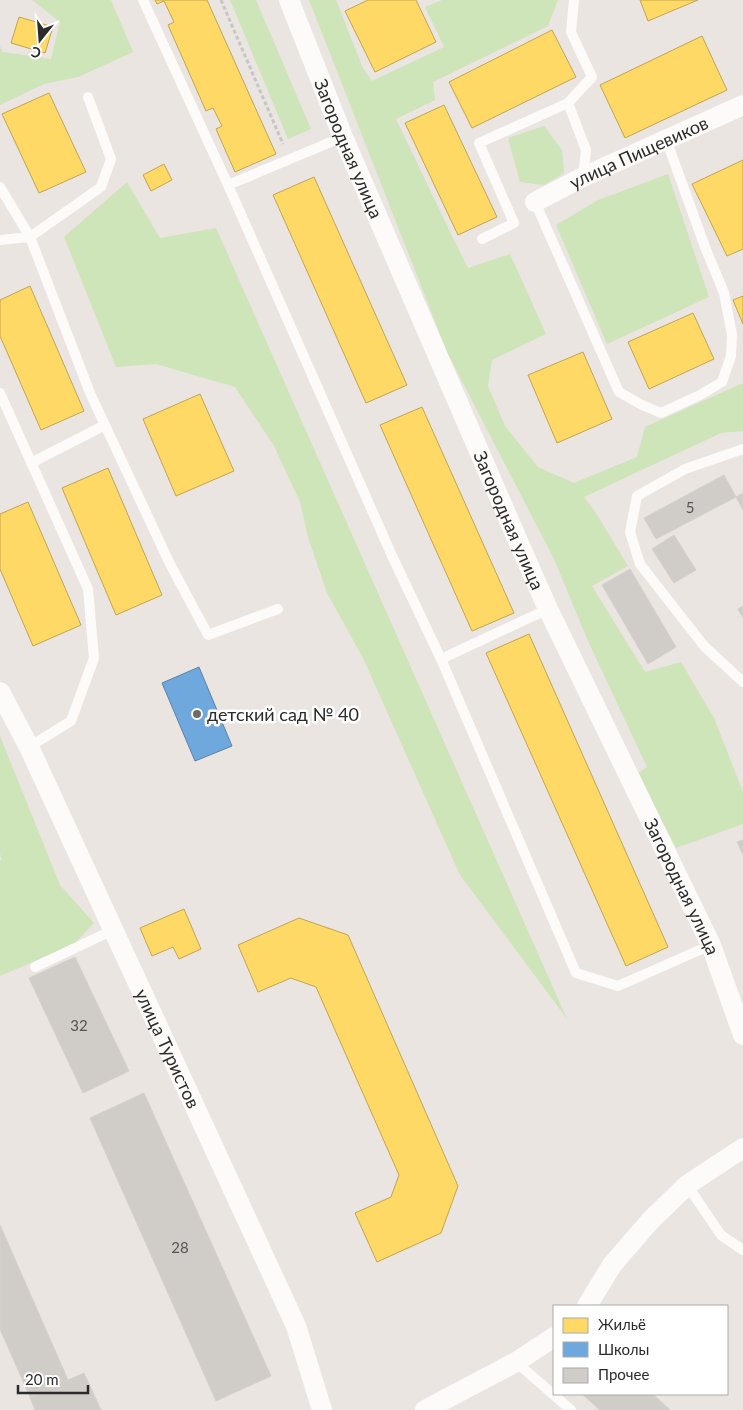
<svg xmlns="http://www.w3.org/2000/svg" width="743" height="1410" font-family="Lato,sans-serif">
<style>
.green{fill:#cee4b9}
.homes{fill:#ffd966;stroke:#bfa554}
.schools{fill:#6fa8dc;stroke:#5b82a7}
.building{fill:#d0cdc9;stroke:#d4d0cc}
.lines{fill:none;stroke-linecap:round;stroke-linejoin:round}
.path{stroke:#c6c6c6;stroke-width:3;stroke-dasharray:4 2.5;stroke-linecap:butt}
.lane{stroke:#fcfbfa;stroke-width:10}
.street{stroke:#fcfbfa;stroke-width:20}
.poi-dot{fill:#6e6c6a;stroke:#fff;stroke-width:2}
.labels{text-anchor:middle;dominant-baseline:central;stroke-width:5;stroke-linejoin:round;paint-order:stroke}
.number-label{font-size:15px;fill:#555453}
.street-label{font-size:18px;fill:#2b2b2b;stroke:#fff}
.poi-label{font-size:18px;fill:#2b2b2b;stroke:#fff;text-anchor:start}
</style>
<rect width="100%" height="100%" fill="#eae5e0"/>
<path class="green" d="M 32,0 L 111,0 L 133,52 L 78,77 L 44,84 L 0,105 L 0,46 L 3,52 L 51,59 L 60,22 Z
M 230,0 L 256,0 L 311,129 L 288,139 Z
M 309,0 L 336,0 L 363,68 L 372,81 L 444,47 L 425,7 L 442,0 L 558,0 L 548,26 L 433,82 L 435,100 L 396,119 L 452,236 L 468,268 L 510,254 L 546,334 L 492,360 L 488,386 L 505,426 L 538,467 L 574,483 L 637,457 L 645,427 L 743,383 L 743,431 L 721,433 L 584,497 L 596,513 L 628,566 L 592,586 L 645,672 L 681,662 L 714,718 L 743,792 L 743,824 L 676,848 L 637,774 L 647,767 L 588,641 L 554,559 L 447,352 Z
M 544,126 L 562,150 L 564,173 L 544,185 L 520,182 L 508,138 Z
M 668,174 L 709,297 L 607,344 L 556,225 L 598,200 Z
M 127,182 L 160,238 L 216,228 L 567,1019 L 460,875 L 363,658 L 327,593 L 308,537 L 300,502 L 273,444 L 235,387 L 156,364 L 116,367 L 64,237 Z
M 0,736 L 60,885 L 94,923 L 74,944 L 0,976 L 0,861 L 2,859 L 0,854 Z"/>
<path class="homes" d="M 155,0 L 207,0 L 276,154 L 235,172 L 216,129 L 222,126 L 213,108 L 206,111 L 168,25 L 174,22 L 164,1 L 157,4 Z
M 368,0 L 416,0 L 436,42 L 375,72 L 345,11 Z
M 640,0 L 698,0 L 648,21 Z
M 19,17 L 53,27 L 45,53 L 11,43 Z
M 552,30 L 576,77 L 472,128 L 449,82 Z
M 702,36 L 727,90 L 625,138 L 600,85 Z
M 49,93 L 86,172 L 39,193 L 2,114 Z
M 444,105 L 497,217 L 458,235 L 405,123 Z
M 743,160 L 743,249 L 727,256 L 692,184 Z
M 164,164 L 172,180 L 151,191 L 143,175 Z
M 314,177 L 407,385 L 366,403 L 273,195 Z
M 30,286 L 84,411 L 41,430 L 0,336 L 0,300 Z
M 743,296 L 743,324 L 733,300 Z
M 693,313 L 714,359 L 649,389 L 628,342 Z
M 583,352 L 612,419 L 557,443 L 528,375 Z
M 200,394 L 234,471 L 176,496 L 143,419 Z
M 422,407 L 514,613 L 472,631 L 380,425 Z
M 108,468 L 162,595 L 116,615 L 62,488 Z
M 28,502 L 81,625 L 33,646 L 0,569 L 0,514 Z
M 529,634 L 668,947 L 626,966 L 486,653 Z
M 184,909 L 201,949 L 179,959 L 173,947 L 152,956 L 140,928 Z
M 299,918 L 348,935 L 458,1186 L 441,1233 L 377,1262 L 355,1213 L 391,1197 L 399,1175 L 316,987 L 291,978 L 258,992 L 238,945 Z"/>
<path class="schools" d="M 199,667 L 232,746 L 195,761 L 162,683 Z"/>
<path class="building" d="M 724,475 L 736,497 L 656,539 L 644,518 Z
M 743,493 L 743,510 L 736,497 Z
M 674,535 L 696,570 L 674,583 L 652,549 Z
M 630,569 L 676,647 L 648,664 L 602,585 Z
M 743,606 L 743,618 L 738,609 Z
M 743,840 L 743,855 L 737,842 Z
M 75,957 L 129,1071 L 83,1093 L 29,978 Z
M 144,1093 L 271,1376 L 216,1401 L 90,1118 Z
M 0,1225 L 68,1380 L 30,1397 L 0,1329 Z
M 84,1373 L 101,1410 L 35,1410 L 30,1397 Z
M 582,1394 L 653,1394 L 670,1410 L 600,1410 Z"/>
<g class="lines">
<path class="path" d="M 221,0 L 283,144"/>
<path class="lane" d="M 143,0 L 228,185 L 393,558 L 441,659 L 576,973 L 618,986 L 711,945
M 574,0 L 571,32 L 592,77 L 568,103 L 586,150 L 583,177
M 228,185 L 343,137
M 0,187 L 30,237 L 90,393 L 170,564 L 208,635 L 278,609
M 535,202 L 619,392 L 642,405 L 661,413 L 700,395 L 722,382 L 731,356 L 732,335 L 724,293 L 705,247 L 666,139
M 482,239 L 514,223 L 479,143 L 568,103
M 0,240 L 30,237 L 101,187 L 111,159 L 88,97
M 0,393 L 88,589 L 94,658 L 71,721 L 29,747
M 743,449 L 685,469 L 637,496 L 630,532 L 640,564 L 704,646 L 743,682
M 31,463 L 105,425
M 441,659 L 548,609
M 35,967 L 113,930
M 687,1185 L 721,1235 L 743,1250
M 516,1362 L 571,1410"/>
<g class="street">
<path id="s1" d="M 289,0 L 343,137 L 521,548 L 548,609 L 711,945 L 743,1035"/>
<path id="s2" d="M 535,202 L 583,177 L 743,105"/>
<path id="s3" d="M 0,692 L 29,747 L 296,1326 L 322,1410"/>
<path d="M 587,1306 L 612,1265 L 650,1221 L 687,1185 L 743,1148"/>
<path d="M 425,1410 L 516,1362 L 554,1337"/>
</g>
</g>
<circle class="poi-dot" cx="197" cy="714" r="5"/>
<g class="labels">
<g class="number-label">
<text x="690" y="507">5</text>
<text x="79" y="1025">32</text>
<text x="180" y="1247">28</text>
</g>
<g class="street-label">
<text stroke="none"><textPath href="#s1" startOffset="160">Загородная улица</textPath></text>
<text stroke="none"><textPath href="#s2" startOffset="115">улица Пищевиков</textPath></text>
<text stroke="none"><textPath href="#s1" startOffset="565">Загородная улица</textPath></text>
<text stroke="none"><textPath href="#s1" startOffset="970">Загородная улица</textPath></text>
<text stroke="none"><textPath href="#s3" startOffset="394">улица Туристов</textPath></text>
</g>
<g class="poi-label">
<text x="207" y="714">детский сад № 40</text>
</g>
</g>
<rect x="553" y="1305" width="175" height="90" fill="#ffffff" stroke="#aaaaaa"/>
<rect x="563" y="1318" width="25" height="15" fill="#ffd966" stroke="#aaaaaa"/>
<text x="598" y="1330" font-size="15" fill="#2b2b2b">Жильё</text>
<rect x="563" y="1342" width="25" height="15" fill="#6fa8dc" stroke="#aaaaaa"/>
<text x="598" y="1355" font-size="15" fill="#2b2b2b">Школы</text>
<rect x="563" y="1368" width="25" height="15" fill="#d0cdc9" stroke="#aaaaaa"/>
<text x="598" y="1380" font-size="15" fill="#2b2b2b">Прочее</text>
<g transform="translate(40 40) rotate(197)" stroke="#ffffff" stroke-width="4" paint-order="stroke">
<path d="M0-4L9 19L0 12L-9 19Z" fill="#2b2b2b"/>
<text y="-8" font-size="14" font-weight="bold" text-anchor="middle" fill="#2b2b2b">С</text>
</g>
<path d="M18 1385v8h70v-8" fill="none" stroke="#2b2b2b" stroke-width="2.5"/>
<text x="25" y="1385" font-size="15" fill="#2b2b2b" stroke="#ffffff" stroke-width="4" paint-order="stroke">20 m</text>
</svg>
